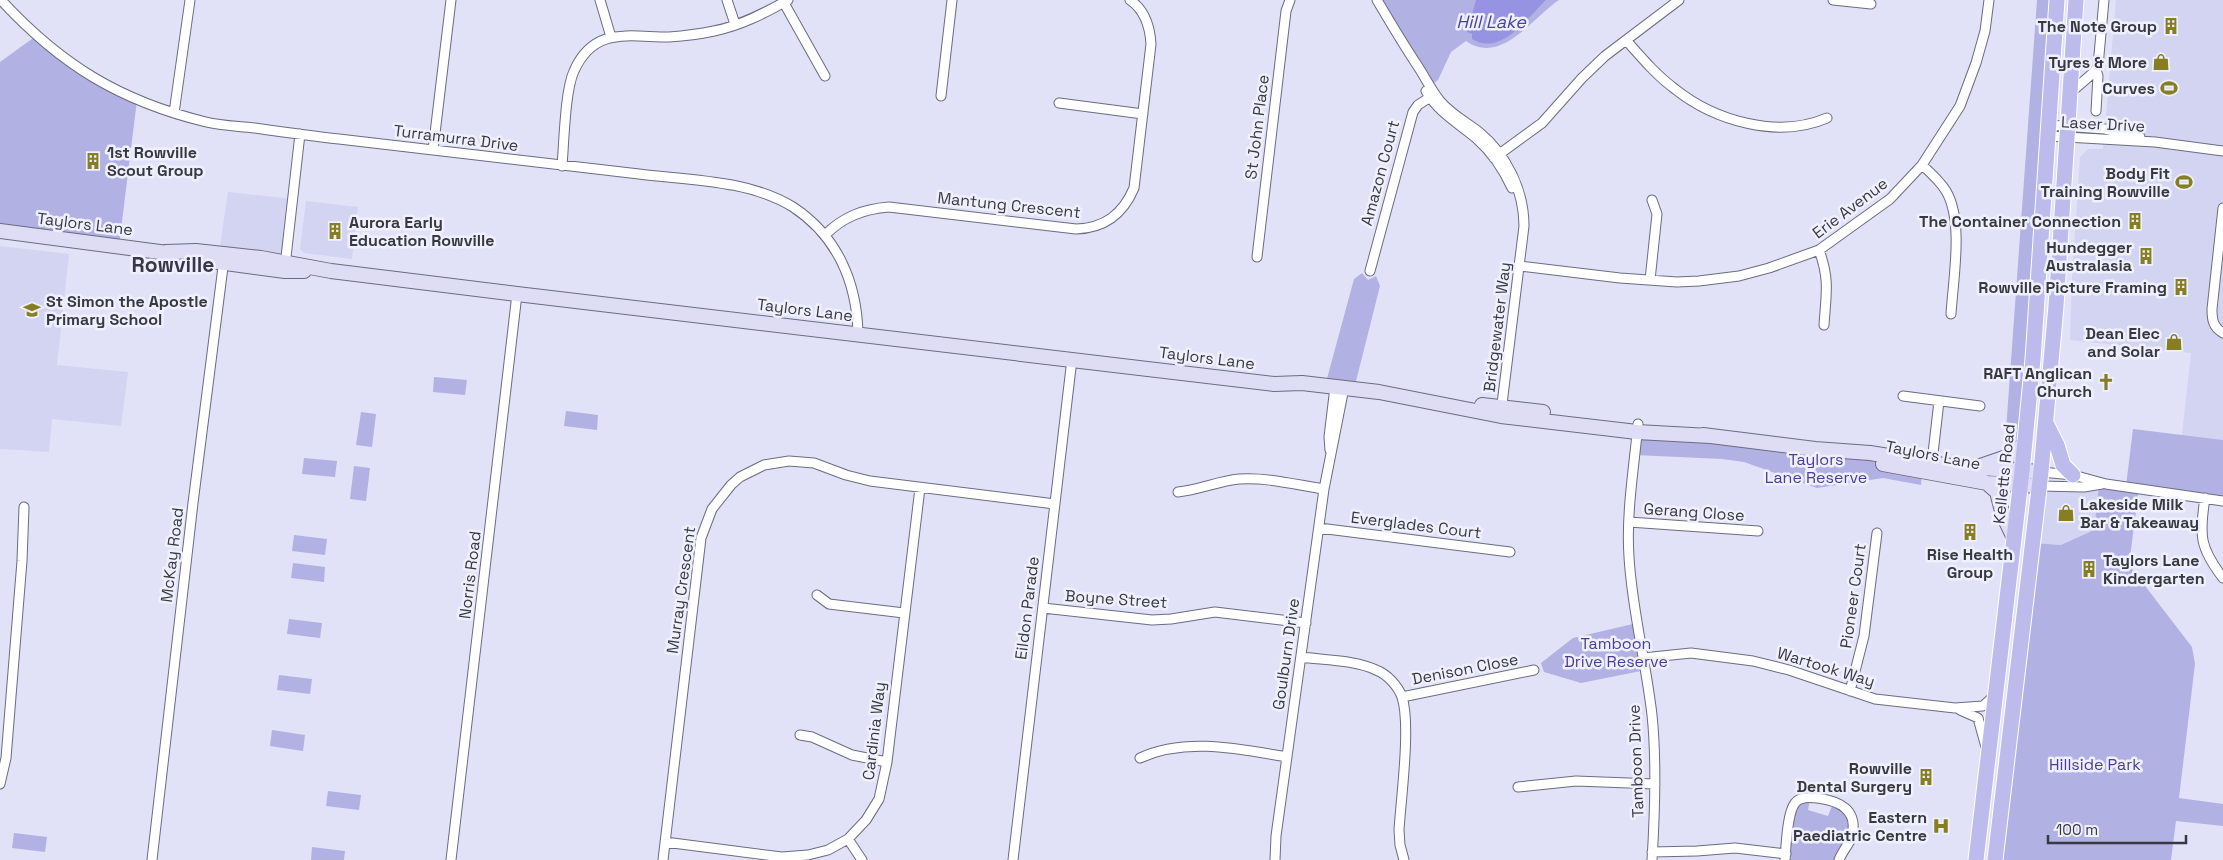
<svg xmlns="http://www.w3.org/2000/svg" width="2223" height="860" font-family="'Space Grotesk',sans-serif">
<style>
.built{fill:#d3d4f1}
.green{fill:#b1b1e4}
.water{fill:#9693e2}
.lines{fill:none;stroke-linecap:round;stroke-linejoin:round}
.minor-casing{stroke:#6b6c7f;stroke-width:11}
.secondary-casing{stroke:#6b6c7f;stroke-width:16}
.primary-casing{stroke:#fff;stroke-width:17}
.minor{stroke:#fff;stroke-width:9}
.secondary{stroke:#deddf5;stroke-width:14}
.primary{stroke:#bcbbeb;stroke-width:15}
.labels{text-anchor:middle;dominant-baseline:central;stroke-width:5;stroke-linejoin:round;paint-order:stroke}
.poi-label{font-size:16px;font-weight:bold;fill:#373840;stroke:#eff0fd;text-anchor:end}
.street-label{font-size:16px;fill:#373840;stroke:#eff0fd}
.park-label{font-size:16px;fill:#493d98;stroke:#eff0fd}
.water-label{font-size:18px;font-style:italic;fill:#4e439f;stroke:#eff0fd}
.district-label{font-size:21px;font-weight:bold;fill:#38384a;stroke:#eff0fd}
</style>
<rect width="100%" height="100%" fill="#e1e2f8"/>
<path class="built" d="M 2116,0 L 2223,0 L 2223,440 L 2182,435 L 2191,353 L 2070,340 L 2072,277 L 2080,157 L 2088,149 L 2103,149 Z
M 228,192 L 293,199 L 286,261 L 219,253 Z
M 306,201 L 358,207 L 352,259 L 304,253 L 300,249 Z
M 0,246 L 69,254 L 57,365 L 128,372 L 121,426 L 52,419 L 49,452 L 0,449 Z
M 2099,485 L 2094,530 L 2061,545 L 2033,543 L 2040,486 Z"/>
<path class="green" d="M 1377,0 L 1559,0 C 1533,17 1501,66 1466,41 L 1451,52 L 1438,80 L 1430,86 Z
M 2037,0 L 2057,0 L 2025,443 L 2004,458 Z
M 36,36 L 137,100 L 119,246 L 0,231 L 0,62 Z
M 1362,273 L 1368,280 L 1376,276 L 1380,286 L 1354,389 L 1325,386 L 1354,279 Z
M 434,377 L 467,380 L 465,395 L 433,392 Z
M 566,411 L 598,415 L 597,430 L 564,426 Z
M 361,412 L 376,414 L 372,447 L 356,445 Z
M 2133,429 L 2223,440 L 2223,501 L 2139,488 L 2129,565 L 2192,647 L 2195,664 L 2179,798 L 2223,804 L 2223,826 L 2176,821 L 2171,860 L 1995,860 L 2033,543 L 2061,545 L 2094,530 L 2099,485 L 2126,486 Z
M 1637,431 L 1815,449 L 1922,472 L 1921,485 L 1883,478 L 1817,488 L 1744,462 L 1722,459 L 1635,455 Z
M 304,458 L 337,461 L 335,477 L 302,474 Z
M 354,466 L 370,468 L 366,501 L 350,499 Z
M 294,535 L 327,539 L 325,555 L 292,551 Z
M 293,563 L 325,567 L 324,582 L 291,578 Z
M 289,619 L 322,623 L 320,638 L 287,634 Z
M 1637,623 L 1646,670 L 1581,683 L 1544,672 L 1541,663 L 1573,638 Z
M 279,675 L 312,679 L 310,694 L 277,690 Z
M 272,730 L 305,735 L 303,751 L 270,746 Z
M 328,791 L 361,795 L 359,810 L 326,806 Z
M 1810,800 L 1808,810 L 1828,816 L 1832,806 C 1866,821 1840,838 1836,860 L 1789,860 L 1795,811 L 1797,804 Z
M 14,833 L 47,837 L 45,852 L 12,848 Z
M 312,847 L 345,851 L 344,860 L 311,860 Z"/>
<path class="water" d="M 1476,0 L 1546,0 C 1528,17 1501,57 1472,39 L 1472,34 L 1467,32 Z"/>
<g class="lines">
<g class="minor-casing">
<path id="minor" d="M 1,0 C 61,65 120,101 206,122 C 222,126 239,126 255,128 C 283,132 311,136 339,139 C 439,151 539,162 639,174 C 688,180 750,180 793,207 C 837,236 857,282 858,334
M 600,0 L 611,37
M 727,0 L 735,24
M 1377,0 C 1390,22 1403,44 1417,65 C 1425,77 1431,90 1440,101 C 1451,114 1466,122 1479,132 C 1507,155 1524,191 1524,226 L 1501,412
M 1833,0 L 1871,4
M 784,3 L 825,76
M 1626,40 C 1641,57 1656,75 1675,89 C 1715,121 1778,139 1827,118
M 1426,91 C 1438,112 1458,123 1476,138 C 1492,152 1504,170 1512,188
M 2070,93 L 2093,73 L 2098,66 L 2104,0
M 941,96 L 952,0
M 1059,103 L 1143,114
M 2096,111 L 2098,76 L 2096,70
M 174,113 L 190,0
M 2048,125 L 2105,129 L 2140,137
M 2048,136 L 2155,142 L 2223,151
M 433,150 L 451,0
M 1494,158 L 1542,123 L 1582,78 L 1605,56 L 1679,0
M 1922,165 C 1931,173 1940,181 1946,191 C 1964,221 1953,280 1951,314
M 562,166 C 564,143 565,90 574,71 C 594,26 629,37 669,37 C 684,36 700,34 714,31 C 740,26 765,13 788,0
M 2223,208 L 2212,309 C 2212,320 2213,327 2223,333
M 825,235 C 843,217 863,209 889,207 L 1076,229 C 1105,228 1123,214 1134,188 L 1151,44 C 1150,28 1145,10 1130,0
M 1819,250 C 1830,280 1826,294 1824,325
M 1257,257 L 1286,11 L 1290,0
M 285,266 L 300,134
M 1520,266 L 1620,278 L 1677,282 L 1699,281 L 1739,276 L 1769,268 L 1819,250 L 1890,199 L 1922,165 L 1960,106 L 1976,63 L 1985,31 L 1989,0
M 1370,271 L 1413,112 L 1418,105 L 1435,94
M 1650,280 L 1657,214 L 1652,200
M 1903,396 L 1980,406
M 1638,424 C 1634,468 1626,513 1629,557 C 1632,610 1646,662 1652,715 C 1657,763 1655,812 1652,860
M 1330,450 L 1329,437 L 1335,387
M 1932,462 L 1939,401
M 2041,472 L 2073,475 L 2106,484 L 2223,501
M 2040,486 L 2084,487 L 2102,484
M 1178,492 C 1199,490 1218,481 1239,479 C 1267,477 1297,485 1324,489
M 2205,498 C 2199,536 2200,548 2223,578
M 1629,522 L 1758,531
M 1319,528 L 1510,552
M 817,595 L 829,604 L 904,613
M 1043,608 L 1152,620 L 1171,619 L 1215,612 L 1306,623
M 1301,657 C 1324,660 1356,660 1376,670 C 1387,674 1398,686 1402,697 C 1411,725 1401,798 1399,830 L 1400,845 L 1404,860
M 1643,658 L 1691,653 L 1753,661 L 1789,670 L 1875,699 L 1955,708 L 1983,706 L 1995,695
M 1850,691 L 1864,636 L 1877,533
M 1402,697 L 1534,670
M 1960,710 L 1978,718 L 1986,747
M 800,735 L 812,737 L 852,755 L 887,762
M 1140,758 C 1186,737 1239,749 1287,757
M 0,784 L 6,758 L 22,561 L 24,507
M 1518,787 L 1576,781 L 1655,784
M 848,839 L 862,860
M 665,842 L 782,857 L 808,855 L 828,850 L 848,839 L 866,820 L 879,799 L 887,762 L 920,488
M 1652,852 L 1697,851 L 1735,848 L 1786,854
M 152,860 L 193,503 L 224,259
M 451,860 L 517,294
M 663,860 L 701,538 L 712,509 L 731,485 L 740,477 L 764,465 L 789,461 L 814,463 L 846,475 L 870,481 L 1055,504
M 1013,860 L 1072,359
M 1275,860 L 1276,836 L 1324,489 L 1344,388
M 1785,860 C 1786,847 1787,813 1795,803 C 1803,792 1836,800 1845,808 C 1851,813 1854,821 1853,829 C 1853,841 1843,849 1839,860"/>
</g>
<g class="secondary-casing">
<path id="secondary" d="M 0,231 L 175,254
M 166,252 L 196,251 L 261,258 L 331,271 L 517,294 L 1274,384 L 1302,383 L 1379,392 L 1501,416 L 1637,432 L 1710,436
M 196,259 L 285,271 L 304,271
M 1482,405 L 1543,412
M 1703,435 L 1815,449 L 1870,453 L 1950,466 L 2041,472
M 1883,464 L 1987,483 L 2040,486
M 1980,466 L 2012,455 L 2025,443
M 1987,483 L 1997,492 L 2003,515 L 2014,538"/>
</g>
<g class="primary-casing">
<path id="primary" d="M 2046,423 L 2057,445 L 2063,465 L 2073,475
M 1976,860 L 2022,471 L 2033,359 L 2057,0
M 1995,860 L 2041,472 L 2056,306 L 2076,0"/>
</g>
<use href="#minor" class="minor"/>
<use href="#secondary" class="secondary"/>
<use href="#primary" class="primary"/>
</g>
<defs>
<g id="building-bare" transform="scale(1.35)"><path d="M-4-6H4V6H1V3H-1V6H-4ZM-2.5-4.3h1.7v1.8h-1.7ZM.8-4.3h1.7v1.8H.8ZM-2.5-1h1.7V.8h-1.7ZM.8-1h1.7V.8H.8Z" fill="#877d23" stroke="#eff0fd" stroke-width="2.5" paint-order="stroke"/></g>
<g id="shop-bare" transform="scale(1.35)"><path d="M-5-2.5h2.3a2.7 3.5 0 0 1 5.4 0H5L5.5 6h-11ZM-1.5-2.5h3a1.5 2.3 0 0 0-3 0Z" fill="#877d23" stroke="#eff0fd" stroke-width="2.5" paint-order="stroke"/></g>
<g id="stadium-bare" transform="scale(1.35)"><path d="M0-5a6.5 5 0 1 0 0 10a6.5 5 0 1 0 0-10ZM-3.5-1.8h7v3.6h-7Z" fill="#877d23" stroke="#eff0fd" stroke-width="2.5" paint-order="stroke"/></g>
<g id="school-bare" transform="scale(1.35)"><path d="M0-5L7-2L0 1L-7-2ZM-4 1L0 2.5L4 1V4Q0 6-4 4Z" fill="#877d23" stroke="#eff0fd" stroke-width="2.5" paint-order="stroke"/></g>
<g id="church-bare" transform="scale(1.35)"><path d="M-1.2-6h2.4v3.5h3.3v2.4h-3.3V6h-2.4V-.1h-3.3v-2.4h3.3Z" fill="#877d23" stroke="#eff0fd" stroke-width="2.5" paint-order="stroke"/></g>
<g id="hospital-bare" transform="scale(1.35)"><path d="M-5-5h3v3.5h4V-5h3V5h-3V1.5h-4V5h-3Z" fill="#877d23" stroke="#eff0fd" stroke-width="2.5" paint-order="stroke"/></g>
</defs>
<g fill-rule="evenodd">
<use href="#building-bare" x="2171" y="26"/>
<use href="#shop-bare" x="2161" y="62"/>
<use href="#stadium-bare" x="2169" y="88"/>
<use href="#building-bare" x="93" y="161"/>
<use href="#stadium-bare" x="2184" y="182"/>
<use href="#building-bare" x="2135" y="221"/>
<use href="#building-bare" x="335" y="231"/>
<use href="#building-bare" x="2146" y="256"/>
<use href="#building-bare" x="2181" y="287"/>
<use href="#school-bare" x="32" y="310"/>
<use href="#shop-bare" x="2174" y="342"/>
<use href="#church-bare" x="2106" y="382"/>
<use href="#shop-bare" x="2066" y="513"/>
<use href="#building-bare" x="1970" y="532"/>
<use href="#building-bare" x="2089" y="569"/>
<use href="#building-bare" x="1926" y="777"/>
<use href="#hospital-bare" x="1941" y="826"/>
</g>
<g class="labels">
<g class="poi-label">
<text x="2157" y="26">The Note Group</text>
<text x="2147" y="62">Tyres &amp; More</text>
<text x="2155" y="88">Curves</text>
<text x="107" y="152" text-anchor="start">1st Rowville<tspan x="107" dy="18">Scout Group</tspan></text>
<text x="2170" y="173">Body Fit<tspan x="2170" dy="18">Training Rowville</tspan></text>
<text x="2121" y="221">The Container Connection</text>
<text x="349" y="222" text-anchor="start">Aurora Early<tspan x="349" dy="18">Education Rowville</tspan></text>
<text x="2132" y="247">Hundegger<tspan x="2132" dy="18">Australasia</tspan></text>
<text x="2167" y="287">Rowville Picture Framing</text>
<text x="46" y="301" text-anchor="start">St Simon the Apostle<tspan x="46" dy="18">Primary School</tspan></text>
<text x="2160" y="333">Dean Elec<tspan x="2160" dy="18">and Solar</tspan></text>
<text x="2092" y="373">RAFT Anglican<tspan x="2092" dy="18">Church</tspan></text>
<text x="2080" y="504" text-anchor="start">Lakeside Milk<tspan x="2080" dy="18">Bar &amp; Takeaway</tspan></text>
<text x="1970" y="554" text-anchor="middle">Rise Health<tspan x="1970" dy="18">Group</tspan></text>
<text x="2103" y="560" text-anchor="start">Taylors Lane<tspan x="2103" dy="18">Kindergarten</tspan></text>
<text x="1912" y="768">Rowville<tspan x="1912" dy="18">Dental Surgery</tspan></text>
<text x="1927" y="817">Eastern<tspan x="1927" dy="18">Paediatric Centre</tspan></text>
</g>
<g class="street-label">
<text transform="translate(2103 124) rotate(3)">Laser Drive</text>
<text transform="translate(1257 127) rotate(-83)">St John Place</text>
<text transform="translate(456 138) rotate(7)">Turramurra Drive</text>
<text transform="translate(1380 173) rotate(-75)">Amazon Court</text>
<text transform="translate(1009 205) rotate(6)">Mantung Crescent</text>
<text transform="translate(1850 208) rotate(-37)">Erie Avenue</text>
<text transform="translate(85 224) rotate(7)">Taylors Lane</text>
<text transform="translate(805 310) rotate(7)">Taylors Lane</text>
<text transform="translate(1497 327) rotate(-83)">Bridgewater Way</text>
<text transform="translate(1207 358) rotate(7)">Taylors Lane</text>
<text transform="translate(1933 455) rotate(11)">Taylors Lane</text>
<text transform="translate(2004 474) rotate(-84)">Kelletts Road</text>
<text transform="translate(1694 512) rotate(4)">Gerang Close</text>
<text transform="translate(1416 525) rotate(7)">Everglades Court</text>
<text transform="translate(172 555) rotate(-83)">McKay Road</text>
<text transform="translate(470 575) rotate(-83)">Norris Road</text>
<text transform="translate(681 590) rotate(-82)">Murray Crescent</text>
<text transform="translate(1853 596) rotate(-82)">Pioneer Court</text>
<text transform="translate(1116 599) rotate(4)">Boyne Street</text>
<text transform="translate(1027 608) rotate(-83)">Eildon Parade</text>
<text transform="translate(1286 654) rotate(-82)">Goulburn Drive</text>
<text transform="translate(1826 667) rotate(17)">Wartook Way</text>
<text transform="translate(1465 669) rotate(-11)">Denison Close</text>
<text transform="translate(874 731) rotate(-83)">Cardinia Way</text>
<text transform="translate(1636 761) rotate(-92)">Tamboon Drive</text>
</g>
<g class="park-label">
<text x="1816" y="459">Taylors<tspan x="1816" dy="18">Lane Reserve</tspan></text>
<text x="1616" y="643">Tamboon<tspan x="1616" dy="18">Drive Reserve</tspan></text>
<text x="2095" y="764">Hillside Park</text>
</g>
<g class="water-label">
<text x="1491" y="21">Hill Lake</text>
</g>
<g class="district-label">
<text x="173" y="264">Rowville</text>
</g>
</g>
<path d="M2048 835v8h138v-8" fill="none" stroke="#373840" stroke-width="2.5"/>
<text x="2056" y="835" font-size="15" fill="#373840" stroke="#eff0fd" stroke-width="4" paint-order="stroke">100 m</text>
</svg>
